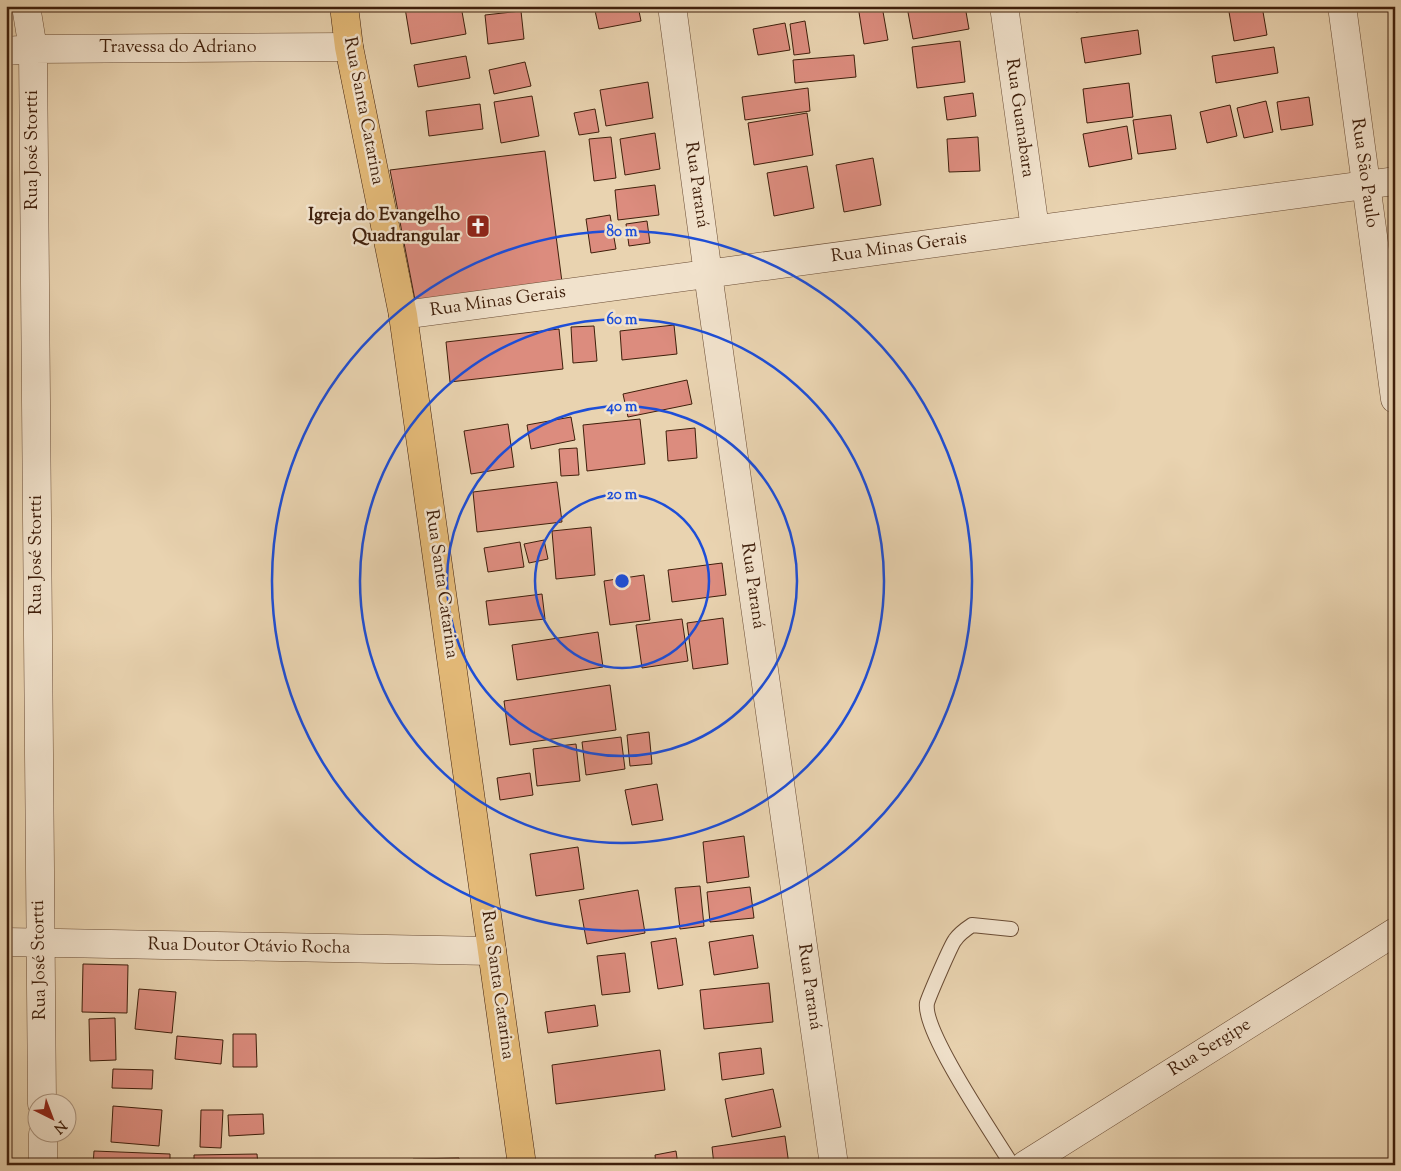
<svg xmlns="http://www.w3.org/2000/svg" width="1401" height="1171" font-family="'Sorts Mill Goudy',serif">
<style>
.building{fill:#dc8c7e;stroke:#3f1f0b}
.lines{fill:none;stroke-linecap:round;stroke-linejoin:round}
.service-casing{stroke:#6a4c34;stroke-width:16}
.minor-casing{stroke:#6a4c34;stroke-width:29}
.tertiary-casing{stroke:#6a4c34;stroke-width:29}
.primary-casing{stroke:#3f1f0b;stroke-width:29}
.service{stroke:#f1e2cc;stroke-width:14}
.minor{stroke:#f1e2cc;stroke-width:28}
.tertiary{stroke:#f1e2cc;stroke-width:28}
.primary{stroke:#e4ba78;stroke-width:28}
.ring{fill:none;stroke:#1d4ed8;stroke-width:2.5}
.labels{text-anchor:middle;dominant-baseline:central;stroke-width:5;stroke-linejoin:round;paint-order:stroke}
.street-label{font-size:18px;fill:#3f1f0b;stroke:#f1e2cc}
.poi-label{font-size:18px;font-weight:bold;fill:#3f1f0b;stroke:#f1e2cc;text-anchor:end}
.centre{fill:#1d4ed8;stroke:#f1e2cc;stroke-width:2.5}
.ring-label{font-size:15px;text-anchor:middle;font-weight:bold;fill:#1d4ed8;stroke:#f1e2cc;stroke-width:5;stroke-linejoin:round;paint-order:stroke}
</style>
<rect width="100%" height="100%" fill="#e9d3b0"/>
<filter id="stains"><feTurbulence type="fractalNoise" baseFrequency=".004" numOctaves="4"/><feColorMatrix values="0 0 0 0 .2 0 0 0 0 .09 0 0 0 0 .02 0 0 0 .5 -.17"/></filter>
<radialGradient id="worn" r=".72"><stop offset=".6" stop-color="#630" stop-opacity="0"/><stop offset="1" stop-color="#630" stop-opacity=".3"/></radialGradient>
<path class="building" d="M 413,6 L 461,6 L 466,34 L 411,44 L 405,8 Z
M 594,6 L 638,6 L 641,21 L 599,29 Z
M 858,6 L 882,6 L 888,40 L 864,44 Z
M 965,6 L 969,29 L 913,39 L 907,7 Z
M 1076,6 L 1119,6 L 1076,12 Z
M 1228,6 L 1262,6 L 1267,35 L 1234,41 Z
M 521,11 L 524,39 L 488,44 L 485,15 Z
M 805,21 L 810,53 L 794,55 L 790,24 Z
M 785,23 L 790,50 L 758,55 L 753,29 Z
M 1138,30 L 1141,54 L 1085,63 L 1081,38 Z
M 960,41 L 965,82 L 917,88 L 912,47 Z
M 1274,47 L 1278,73 L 1216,83 L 1212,56 Z
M 854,55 L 856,77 L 795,83 L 793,60 Z
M 466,56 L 470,78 L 418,87 L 414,65 Z
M 525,62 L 531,86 L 494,94 L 489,70 Z
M 648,82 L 653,118 L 606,126 L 600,90 Z
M 1129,83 L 1133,117 L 1087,123 L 1083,89 Z
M 808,88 L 810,111 L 745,120 L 742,97 Z
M 973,93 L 976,116 L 947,120 L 944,97 Z
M 532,96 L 539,136 L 501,143 L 494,102 Z
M 1309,97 L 1313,125 L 1281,130 L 1277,102 Z
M 1266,101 L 1273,132 L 1244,138 L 1237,108 Z
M 480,104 L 483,129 L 429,136 L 426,111 Z
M 1230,105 L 1237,136 L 1207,143 L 1200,112 Z
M 595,109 L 599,132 L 579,135 L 574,113 Z
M 807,113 L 813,155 L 754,165 L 748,123 Z
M 1171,115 L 1176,149 L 1138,154 L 1133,120 Z
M 1127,126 L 1132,159 L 1089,167 L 1083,134 Z
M 655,133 L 660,169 L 625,175 L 620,139 Z
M 611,137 L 616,178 L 594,181 L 589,139 Z
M 978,137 L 980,171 L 949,172 L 947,139 Z
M 545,151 L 562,282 L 415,300 L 390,170 Z
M 873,158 L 881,205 L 844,212 L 836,165 Z
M 807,166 L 814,208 L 774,216 L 767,173 Z
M 655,185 L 659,215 L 618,220 L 615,190 Z
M 610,215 L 616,249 L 591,253 L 586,219 Z
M 647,221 L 650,243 L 629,246 L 626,224 Z
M 674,325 L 677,354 L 622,360 L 620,331 Z
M 594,326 L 597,361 L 573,363 L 571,327 Z
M 559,329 L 563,369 L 450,382 L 446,342 Z
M 687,380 L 692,404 L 628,417 L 623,394 Z
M 571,417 L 575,440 L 531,449 L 527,425 Z
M 640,419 L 645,464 L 587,471 L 583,425 Z
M 508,424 L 514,467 L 471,474 L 464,431 Z
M 695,428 L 697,458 L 668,461 L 666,431 Z
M 577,448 L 579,475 L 561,476 L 559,449 Z
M 557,482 L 562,522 L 477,532 L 473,492 Z
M 6,508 L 10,508 L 7,591 L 6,590 Z
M 591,527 L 595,575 L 556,579 L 552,531 Z
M 544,540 L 548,559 L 529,563 L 524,544 Z
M 520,542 L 524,567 L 488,572 L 484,548 Z
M 722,563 L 726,595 L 672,602 L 668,570 Z
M 644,575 L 650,620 L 610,625 L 604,581 Z
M 542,594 L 545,619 L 489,625 L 486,601 Z
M 723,618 L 728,664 L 693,669 L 687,623 Z
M 682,619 L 688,661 L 642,668 L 636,625 Z
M 598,632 L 603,667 L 517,680 L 512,645 Z
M 610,685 L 616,730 L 510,745 L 504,701 Z
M 649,732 L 652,764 L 630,766 L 627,735 Z
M 621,737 L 625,769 L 586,775 L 582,742 Z
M 576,744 L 580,781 L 537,786 L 533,749 Z
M 530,773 L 533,795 L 500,800 L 497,778 Z
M 657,784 L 663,820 L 632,825 L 625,790 Z
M 744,836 L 749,877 L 707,883 L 703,842 Z
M 578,847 L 584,889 L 536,896 L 530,854 Z
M 700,886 L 704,926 L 680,929 L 675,888 Z
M 750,887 L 754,918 L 710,922 L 707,892 Z
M 638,890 L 645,933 L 587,944 L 579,900 Z
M 753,935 L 758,968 L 714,975 L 709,942 Z
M 676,938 L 683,985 L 658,989 L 651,942 Z
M 625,953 L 630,992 L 602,995 L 597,956 Z
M 83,964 L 128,965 L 127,1013 L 82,1012 Z
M 769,983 L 773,1022 L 704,1029 L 700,990 Z
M 139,989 L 176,992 L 172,1033 L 135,1029 Z
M 595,1005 L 598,1026 L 548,1033 L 545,1012 Z
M 115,1018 L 116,1060 L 90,1061 L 89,1019 Z
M 233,1034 L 256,1034 L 257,1067 L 233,1067 Z
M 177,1036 L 223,1040 L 221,1064 L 175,1059 Z
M 761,1048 L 764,1074 L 722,1080 L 719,1053 Z
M 660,1050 L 665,1090 L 556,1104 L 552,1065 Z
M 113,1069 L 153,1070 L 152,1089 L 112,1088 Z
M 773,1089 L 781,1127 L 732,1137 L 725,1099 Z
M 113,1106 L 162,1110 L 159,1146 L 111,1142 Z
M 201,1110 L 223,1110 L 221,1148 L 200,1147 Z
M 263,1114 L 264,1134 L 229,1136 L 228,1115 Z
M 785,1136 L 789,1165 L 714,1165 L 712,1147 Z
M 94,1151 L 170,1154 L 170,1165 L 93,1165 Z
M 676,1151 L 678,1165 L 656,1165 L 655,1155 Z
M 257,1154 L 258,1165 L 194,1165 L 194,1155 Z
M 459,1158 L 459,1165 L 414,1165 L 413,1159 Z"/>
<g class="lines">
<g class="service-casing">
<path id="service" d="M 1011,929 L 972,925 C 966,929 959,934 955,940 C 951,945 929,996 927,1003 C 922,1031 995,1137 1012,1165"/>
</g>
<g class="minor-casing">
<path id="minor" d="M 26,6 L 33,49 L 42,1104
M 672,6 L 708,274 L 834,1165
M 1004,6 L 1035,229
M 6,51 L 33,49 L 349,47
M 403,315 L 1395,181
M 6,942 L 492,951
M 43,1134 L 43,1165
M 1025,1165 L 1395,932"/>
</g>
<g class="tertiary-casing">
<path id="tertiary" d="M 1342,6 L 1395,399"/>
</g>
<g class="primary-casing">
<path id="primary" d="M 344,6 L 349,47 L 403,315 L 522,1165"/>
</g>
<use href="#service" class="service"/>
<use href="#minor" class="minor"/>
<use href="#tertiary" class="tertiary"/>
<use href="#primary" class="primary"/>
</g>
<g class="ring">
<circle cx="622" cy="581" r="87"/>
<circle cx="622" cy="581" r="175"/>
<circle cx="622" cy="581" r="262"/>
<circle cx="622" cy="581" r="350"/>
</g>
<defs>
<g id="church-square" transform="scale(1.25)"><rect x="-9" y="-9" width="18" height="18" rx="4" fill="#8f2418" stroke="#f1e2cc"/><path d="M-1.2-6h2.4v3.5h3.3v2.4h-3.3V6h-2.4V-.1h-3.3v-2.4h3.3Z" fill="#fff"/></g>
</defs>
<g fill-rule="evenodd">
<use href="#church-square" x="478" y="226"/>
</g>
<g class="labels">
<g class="street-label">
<text x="178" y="48">Travessa do Adriano</text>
<text transform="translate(363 111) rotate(79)">Rua Santa Catarina</text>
<text transform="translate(1019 118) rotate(82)">Rua Guanabara</text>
<text transform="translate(33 150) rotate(-90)">Rua José Stortti</text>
<text transform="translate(1364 173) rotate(82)">Rua São Paulo</text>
<text transform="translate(696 185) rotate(82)">Rua Paraná</text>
<text transform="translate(899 248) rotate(-8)">Rua Minas Gerais</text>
<text transform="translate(498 302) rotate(-8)">Rua Minas Gerais</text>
<text transform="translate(37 555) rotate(-90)">Rua José Stortti</text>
<text transform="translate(441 584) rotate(82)">Rua Santa Catarina</text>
<text transform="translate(752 586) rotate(82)">Rua Paraná</text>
<text transform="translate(249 947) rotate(1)">Rua Doutor Otávio Rocha</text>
<text transform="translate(40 960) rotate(-91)">Rua José Stortti</text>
<text transform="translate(497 985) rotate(82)">Rua Santa Catarina</text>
<text transform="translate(809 987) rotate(82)">Rua Paraná</text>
<text transform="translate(1210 1048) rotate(-32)">Rua Sergipe</text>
</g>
<g class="poi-label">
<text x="460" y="216">Igreja do Evangelho<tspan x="460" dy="21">Quadrangular</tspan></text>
</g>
</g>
<circle cx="622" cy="581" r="8" class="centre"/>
<g class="ring-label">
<text x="622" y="236">80 m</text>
<text x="622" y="324">60 m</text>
<text x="622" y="411">40 m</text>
<text x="622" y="499">20 m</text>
</g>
<rect width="1401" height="1171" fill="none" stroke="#e9d3b0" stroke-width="25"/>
<rect x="8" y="8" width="1386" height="1156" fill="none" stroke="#3f1f0b" stroke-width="2.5"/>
<rect x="12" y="12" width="1376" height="1146" fill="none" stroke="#3f1f0b"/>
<g transform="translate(52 1118) rotate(138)"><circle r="24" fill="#f1e2cc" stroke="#aa947f"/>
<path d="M0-4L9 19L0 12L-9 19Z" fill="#8f2418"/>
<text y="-8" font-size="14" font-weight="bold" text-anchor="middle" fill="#3f1f0b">N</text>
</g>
<rect width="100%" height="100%" filter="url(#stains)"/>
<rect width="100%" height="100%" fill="url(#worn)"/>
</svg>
